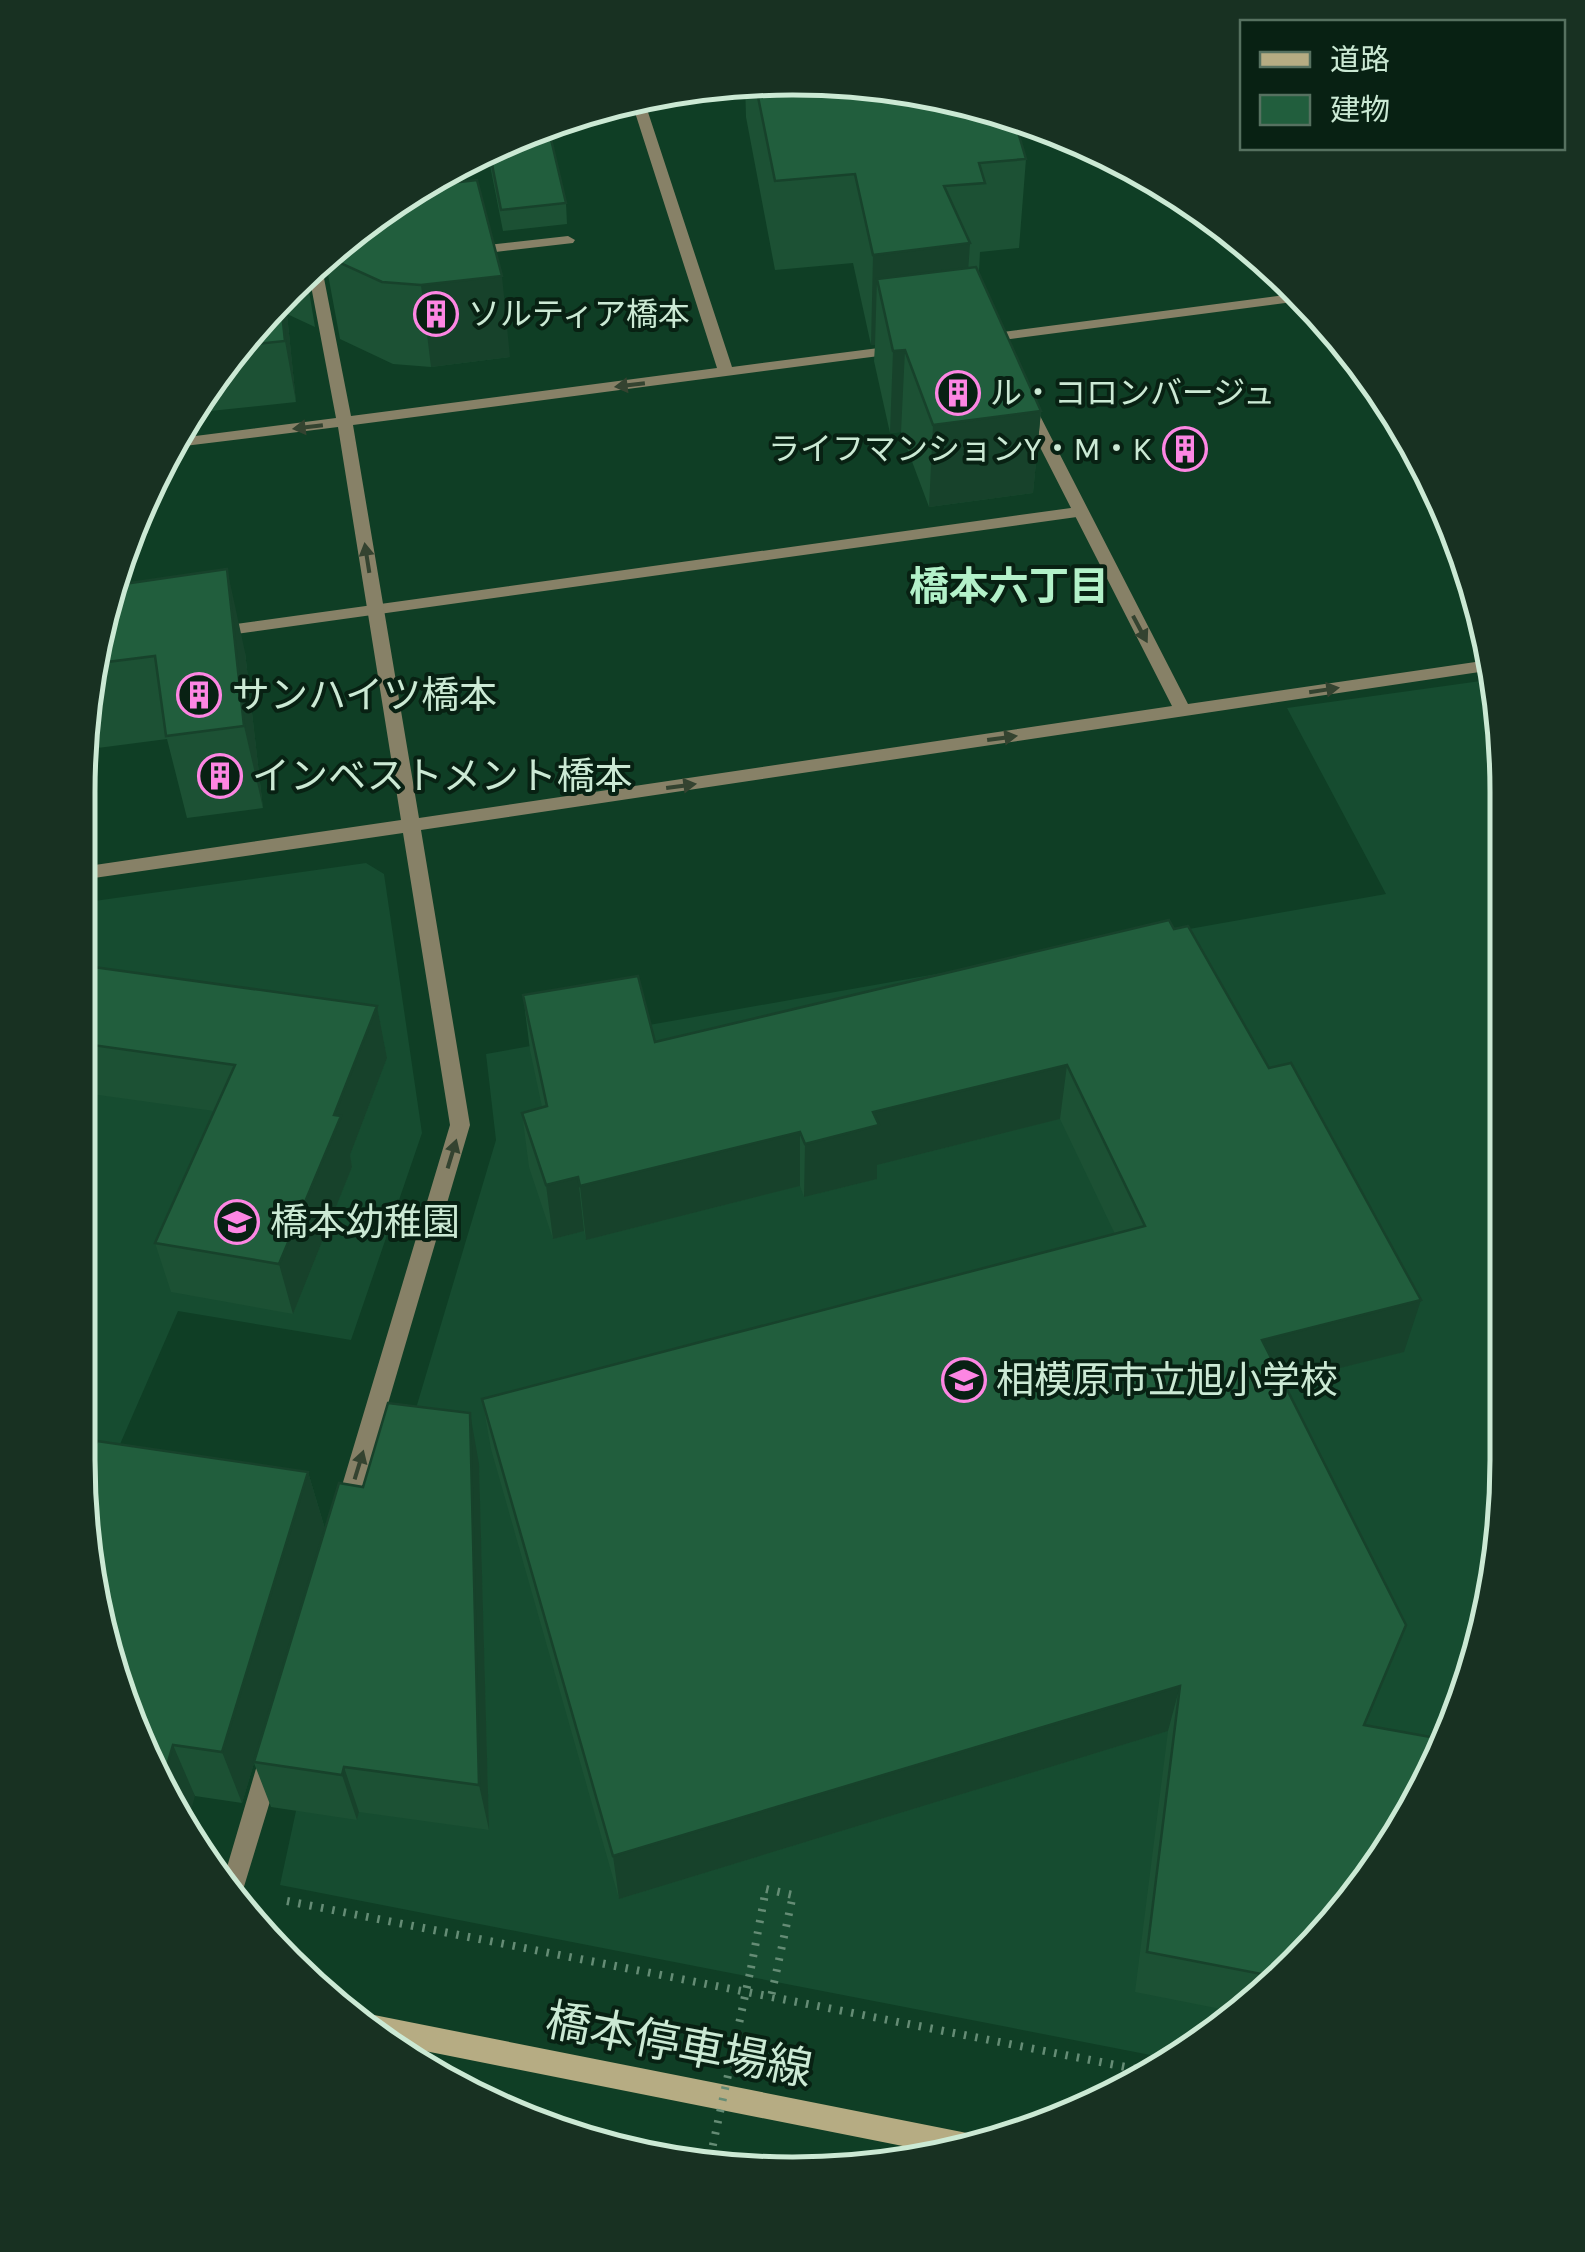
<svg xmlns="http://www.w3.org/2000/svg" width="1585" height="2252" font-family="Karla,'Noto Sans JP',sans-serif">
<style>
.built{fill:#164c30}
.lines{fill:none;stroke-linecap:round;stroke-linejoin:round}
.path-far1{stroke:#658c75;stroke-width:5;stroke-dasharray:1 5;stroke-linecap:butt}
.path{stroke:#658c75;stroke-width:8;stroke-dasharray:2.5 9;stroke-linecap:butt}
.service{fill:#878167;fill-rule:evenodd}
.minor{fill:#878167;fill-rule:evenodd}
.secondary{fill:#b6ac83;fill-rule:evenodd}
.path-bridge{stroke:#658c75;stroke-width:8;stroke-dasharray:2.5 9;stroke-linecap:butt}
.wall{fill:#1c5134}
.shaded-wall{fill:#17422b}
.building{fill:#215e3d;stroke:#17422b;stroke-width:2.5}
.oneway{fill:#344330}
.labels{text-anchor:middle;dominant-baseline:central;stroke-width:8;stroke-linejoin:round;paint-order:stroke}
.far-poi-label{font-size:32px;fill:#cbe9d4;stroke:#082113;text-anchor:start}
.poi-label{font-size:38px;fill:#cbe9d4;stroke:#082113;text-anchor:start}
.neighbourhood-label{font-size:40px;font-weight:bold;fill:#b3f1c9;stroke:#082113}
.near-street-label{font-size:45px;fill:#cbe9d4;stroke:#082113}
.rim{fill:none;stroke:#cbe9d4;stroke-width:5}
</style>
<rect width="100%" height="100%" fill="#0f3e25"/>
<path class="built" d="M 1495,679 L 1501,699 L 1506,1506 L 1483,1644 L 1434,1775 L 1264,1997 L 1171,2059 L 280,1885 L 296,1811 L 496,1140 L 486,1054 L 1386,894 L 1287,708 Z
M 366,863 L 384,874 L 422,1133 L 351,1340 L 178,1311 L 114,1458 L 78,1451 L 87,902 Z"/>
<g class="lines">
<path class="path-far1" d="M 690,101 L 753,95"/>
<path class="path" d="M 287,1901 L 1151,2072
M 751,1968 L 766,1889 L 793,1895 L 771,1997"/>
<path class="service" d="M 568,236 L 575,240 L 573,243 L 470,255 L 463,251 L 470,247 Z
M 1078,507 L 1084,508 L 1084,516 L 214,637 L 206,632 L 214,627 Z"/>
<path class="minor" d="M 643,97 L 732,367 L 902,345 L 909,349 L 902,353 L 353,425 L 419,818 L 1172,706 L 1019,406 L 1027,401 L 1035,406 L 1188,704 L 1489,660 L 1493,670 L 421,830 L 470,1125 L 357,1509 L 354,1516 L 346,1519 L 338,1516 L 335,1509 L 450,1125 L 403,833 L 87,879 L 88,866 L 401,820 L 338,427 L 168,448 L 172,439 L 336,418 L 308,270 L 317,259 L 321,263 L 351,416 L 717,368 L 631,100 Z
M 1300,293 L 1308,300 L 980,343 L 973,339 L 980,335 Z
M 270,1751 L 279,1754 L 282,1762 L 239,1903 L 222,1884 L 258,1762 L 261,1754 Z"/>
<path class="secondary" d="M 369,2014 L 972,2134 L 981,2138 L 984,2143 L 948,2155 L 400,2046 L 359,2021 Z"/>
<path class="path-bridge" d="M 708,2168 L 751,1968"/>
</g>
<path class="wall" d="M 839,79 L 1021,118 L 1020,137 L 1026,159 L 1019,248 L 980,252 L 979,272 L 1041,411 L 1033,493 L 929,507 L 901,432 L 890,433 L 874,361 L 875,345 L 871,345 L 853,263 L 775,270 L 746,117 L 745,82 Z
M 547,122 L 566,203 L 567,224 L 503,231 L 487,150 Z
M 416,187 L 510,357 L 431,367 L 393,364 L 340,339 L 324,253 Z
M 306,273 L 315,327 L 287,314 L 296,402 L 191,413 Z
M 91,652 L 245,652 L 263,808 L 187,818 L 167,739 L 90,749 Z
M 1169,920 L 1404,1352 L 1283,1382 L 1387,1672 L 1365,1725 L 1360,1894 L 1264,1997 L 1241,2013 L 1135,1992 L 1168,1731 L 619,1899 L 491,1449 L 482,1399 L 1115,1234 L 1060,1119 L 877,1165 L 877,1179 L 804,1197 L 800,1186 L 586,1240 L 584,1231 L 553,1239 L 529,1167 L 522,1113 L 542,1107 L 530,1050 L 523,995 L 655,1042 Z
M 86,966 L 377,1006 L 387,1058 L 350,1155 L 352,1167 L 293,1314 L 171,1292 L 155,1243 L 214,1111 L 84,1093 Z
M 479,1464 L 489,1830 L 359,1812 L 357,1820 L 271,1807 L 254,1763 L 242,1803 L 195,1796 L 102,1645 L 308,1472 L 325,1529 L 363,1487 Z"/>
<path class="shaded-wall" d="M 1012,115 L 1021,118 L 1018,160 Z
M 970,243 L 964,333 L 877,279 L 875,345 L 871,345 L 873,255 Z
M 502,276 L 510,357 L 431,367 L 421,285 Z
M 285,299 L 287,314 L 296,402 L 285,341 L 281,303 Z
M 905,350 L 901,432 L 890,433 L 893,351 Z
M 1041,411 L 1033,493 L 929,507 L 933,425 Z
M 227,569 L 245,652 L 263,808 L 244,726 Z
M 377,1006 L 387,1058 L 350,1155 L 352,1167 L 293,1314 L 279,1264 L 334,1115 Z
M 1067,1065 L 1060,1119 L 877,1165 L 877,1179 L 804,1197 L 805,1144 L 873,1112 Z
M 800,1132 L 800,1186 L 586,1240 L 580,1186 Z
M 578,1177 L 584,1231 L 553,1239 L 546,1185 Z
M 1421,1300 L 1404,1352 L 1248,1391 L 1262,1340 Z
M 470,1413 L 479,1464 L 489,1830 L 479,1785 Z
M 308,1472 L 325,1529 L 242,1803 L 222,1752 Z
M 1180,1686 L 1168,1731 L 619,1899 L 613,1856 Z
M 173,1745 L 195,1796 L 186,1830 L 163,1779 Z
M 344,1767 L 359,1812 L 357,1820 L 342,1775 Z"/>
<path class="building" d="M 839,79 L 977,102 L 1013,115 L 1026,159 L 979,163 L 985,183 L 944,186 L 970,243 L 873,255 L 855,174 L 775,181 L 755,82 Z
M 547,122 L 566,203 L 501,210 L 489,149 Z
M 477,180 L 502,276 L 421,285 L 382,282 L 327,257 L 326,252 L 416,187 Z
M 976,267 L 1041,411 L 933,425 L 905,350 L 893,351 L 877,279 Z
M 281,303 L 285,341 L 247,345 Z
M 227,569 L 244,726 L 166,736 L 155,656 L 91,664 L 91,652 L 117,585 Z
M 1169,920 L 1174,929 L 1188,926 L 1269,1068 L 1291,1063 L 1421,1300 L 1262,1340 L 1406,1625 L 1364,1725 L 1447,1740 L 1434,1775 L 1360,1894 L 1282,1978 L 1147,1952 L 1180,1686 L 613,1856 L 482,1399 L 1145,1226 L 1067,1065 L 873,1112 L 879,1125 L 805,1144 L 800,1132 L 580,1186 L 578,1177 L 546,1185 L 522,1113 L 547,1106 L 523,995 L 638,976 L 655,1042 Z
M 86,966 L 377,1006 L 334,1115 L 341,1116 L 279,1264 L 155,1243 L 235,1065 L 85,1044 Z
M 388,1403 L 470,1413 L 479,1785 L 344,1767 L 342,1775 L 254,1762 L 339,1483 L 363,1487 Z
M 97,1441 L 308,1472 L 222,1752 L 173,1745 L 163,1779 L 102,1645 L 81,1483 Z"/>
<defs><path id="oneway-solid" d="M-6-.8H1V-3.2L6.5 0L1 3.2V.8H-6Z" transform="scale(2.5)"/></defs>
<g class="oneway">
<use href="#oneway-solid" transform="translate(630 385) rotate(173)"/>
<use href="#oneway-solid" transform="translate(308 427) rotate(173)"/>
<use href="#oneway-solid" transform="translate(367 558) rotate(-99)"/>
<use href="#oneway-solid" transform="translate(1140 629) rotate(62)"/>
<use href="#oneway-solid" transform="translate(1324 690) rotate(-9)"/>
<use href="#oneway-solid" transform="translate(1002 738) rotate(-8)"/>
<use href="#oneway-solid" transform="translate(681 786) rotate(-8)"/>
<use href="#oneway-solid" transform="translate(452 1154) rotate(-73)"/>
<use href="#oneway-solid" transform="translate(359 1465) rotate(-73)"/>
</g>
<defs>
<g id="building-ring" transform="scale(2.25)"><circle r="9.5" fill="#082113" stroke="#fd86e3" stroke-width="1.5"/><path d="M-4-6H4V6H1V3H-1V6H-4ZM-2.5-4.3h1.7v1.8h-1.7ZM.8-4.3h1.7v1.8H.8ZM-2.5-1h1.7V.8h-1.7ZM.8-1h1.7V.8H.8Z" fill="#fd86e3"/></g>
<g id="school-ring" transform="scale(2.25)"><circle r="9.5" fill="#082113" stroke="#fd86e3" stroke-width="1.5"/><path d="M0-5L7-2L0 1L-7-2ZM-4 1L0 2.5L4 1V4Q0 6-4 4Z" fill="#fd86e3"/></g>
</defs>
<g fill-rule="evenodd">
<use href="#building-ring" x="436" y="314"/>
<use href="#building-ring" x="958" y="393"/>
<use href="#building-ring" x="1185" y="449"/>
<use href="#building-ring" x="199" y="695"/>
<use href="#building-ring" x="220" y="776"/>
<use href="#school-ring" x="237" y="1222"/>
<use href="#school-ring" x="964" y="1380"/>
</g>
<g class="labels">
<g class="far-poi-label">
<text x="468" y="314">ソルティア橋本</text>
<text x="990" y="393">ル・コロンバージュ</text>
<text x="1152" y="449" text-anchor="end">ライフマンションY・M・K</text>
</g>
<g class="poi-label">
<text x="232" y="695">サンハイツ橋本</text>
<text x="252" y="776">インベストメント橋本</text>
<text x="270" y="1222">橋本幼稚園</text>
<text x="996" y="1380">相模原市立旭小学校</text>
</g>
<g class="neighbourhood-label">
<text x="1009" y="586">橋本六丁目</text>
</g>
<g class="near-street-label">
<text transform="translate(679 2045) rotate(11)">橋本停車場線</text>
</g>
</g>
<path d="M0 0H1585V2252H0ZM792 95H793A697 697 0 0 1 1490 792V1460A697 697 0 0 1 793 2157H792A697 697 0 0 1 95 1460V792A697 697 0 0 1 792 95Z" fill="#183122" fill-rule="evenodd"/>
<path class="rim" d="M792 95H793A697 697 0 0 1 1490 792V1460A697 697 0 0 1 793 2157H792A697 697 0 0 1 95 1460V792A697 697 0 0 1 792 95Z"/>
<rect x="1240" y="20" width="325" height="130" fill="#082113" stroke="#567160" stroke-width="2.5"/>
<rect x="1260" y="52" width="50" height="15" fill="#b6ac83" stroke="#567160" stroke-width="2.5"/>
<text x="1330" y="70" font-size="30" fill="#cbe9d4">道路</text>
<rect x="1260" y="95" width="50" height="30" fill="#215e3d" stroke="#567160" stroke-width="2.5"/>
<text x="1330" y="120" font-size="30" fill="#cbe9d4">建物</text>
</svg>
